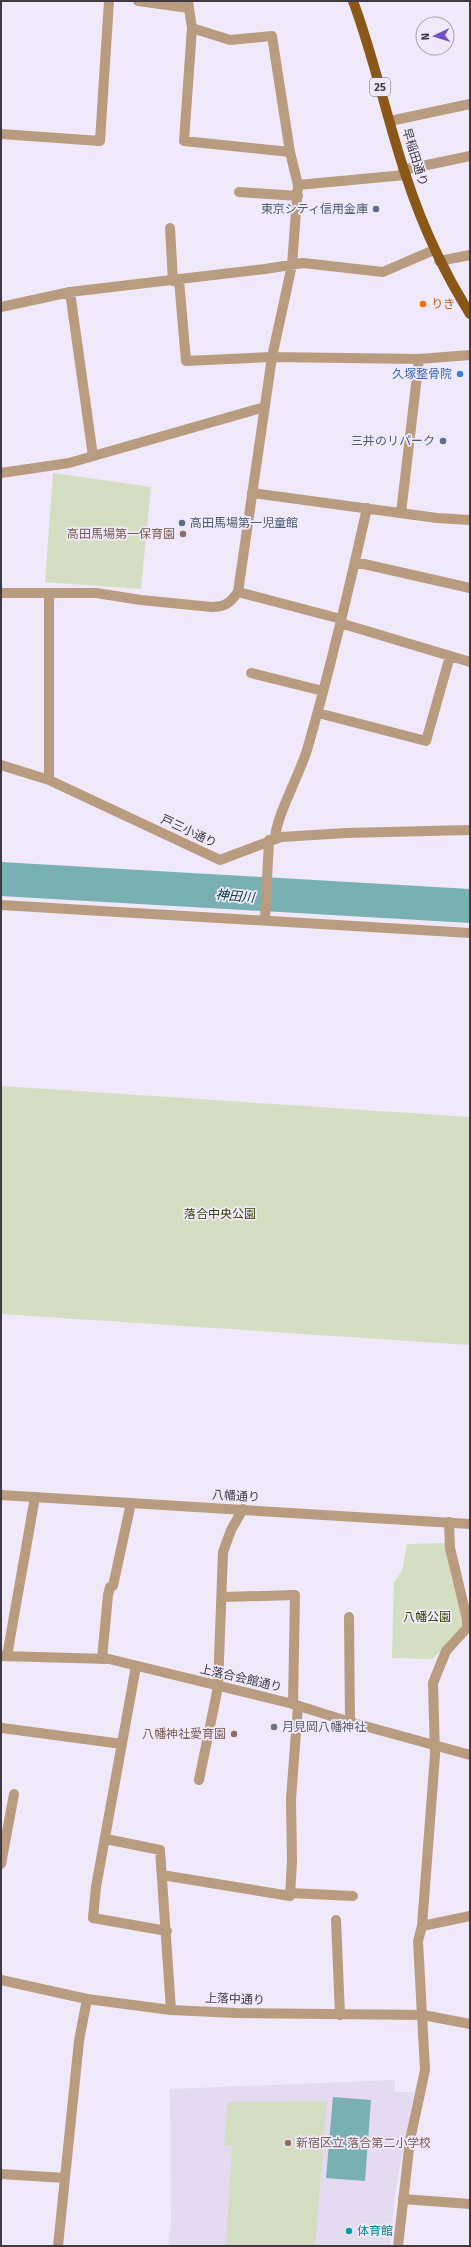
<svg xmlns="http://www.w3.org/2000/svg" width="471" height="2247" font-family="'Fira Sans','Noto Sans JP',sans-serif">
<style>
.built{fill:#e4dbf1}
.green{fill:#d5dec2}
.water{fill:#79b1b2}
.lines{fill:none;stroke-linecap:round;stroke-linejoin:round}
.service{stroke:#b99c7f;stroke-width:10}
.minor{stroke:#b99c7f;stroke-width:10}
.tertiary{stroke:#b99c7f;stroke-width:10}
.primary{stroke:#8a5717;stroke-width:10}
.service-dot{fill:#5c6f8a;stroke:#f0e9f9;stroke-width:1.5}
.food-dot{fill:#e8710a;stroke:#f0e9f9;stroke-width:1.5}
.shop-dot{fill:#3f7fe0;stroke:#f0e9f9;stroke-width:1.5}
.education-dot{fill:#8d6e63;stroke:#f0e9f9;stroke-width:1.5}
.worship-dot{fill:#6b7280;stroke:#f0e9f9;stroke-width:1.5}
.culture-dot{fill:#0f9aa8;stroke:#f0e9f9;stroke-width:1.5}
.labels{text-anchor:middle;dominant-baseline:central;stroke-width:3.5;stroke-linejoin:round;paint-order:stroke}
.shield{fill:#f0e9f9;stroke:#736f78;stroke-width:1}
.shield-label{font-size:11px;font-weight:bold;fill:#3d3b41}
.street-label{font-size:12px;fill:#3d3b41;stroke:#f0e9f9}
.service-label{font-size:12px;fill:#4e5e75;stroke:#f0e9f9;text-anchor:end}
.food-label{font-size:12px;fill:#c56008;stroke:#f0e9f9;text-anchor:start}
.shop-label{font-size:12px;fill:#366cbe;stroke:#f0e9f9;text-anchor:end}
.education-label{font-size:12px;fill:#785e54;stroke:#f0e9f9;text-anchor:end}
.park-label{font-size:12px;fill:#394701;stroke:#f0e9f9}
.worship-label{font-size:12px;fill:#5b616d;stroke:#f0e9f9;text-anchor:start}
.culture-label{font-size:12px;fill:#0d838f;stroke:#f0e9f9;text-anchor:start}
.water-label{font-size:13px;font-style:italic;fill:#033b3d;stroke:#f0e9f9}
</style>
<rect width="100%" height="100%" fill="#f0e9f9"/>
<path class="built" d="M 395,2080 L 395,2092 L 414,2092 L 395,2194 L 390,2246 L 168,2246 L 171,2222 L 170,2089 Z"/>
<path class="green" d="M 53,473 L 151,487 L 141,589 L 45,582 Z
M 1,1086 L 470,1117 L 470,1345 L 1,1314 Z
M 446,1543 L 451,1576 L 462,1613 L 462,1632 L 432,1659 L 392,1658 L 394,1582 L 402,1571 L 407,1544 Z
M 327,2101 L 315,2246 L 226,2246 L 232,2146 L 224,2145 L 228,2102 Z"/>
<path class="water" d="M 1,862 L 470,889 L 470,923 L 1,896 Z
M 333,2097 L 371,2100 L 365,2181 L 326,2178 Z"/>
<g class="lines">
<path class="service" d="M 189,8 L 192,28 L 184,141 L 290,152 L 298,185 L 292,265 L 272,357 L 419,359 L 470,355
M 192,28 L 230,40 L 272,36 L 290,152
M 390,121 L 470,104
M 1,134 L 100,141 L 109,1
M 403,170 L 470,156
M 239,192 L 298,196
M 439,261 L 470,255
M 179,280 L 186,361 L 272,357
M 70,292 L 93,456
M 1,307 L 70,292 L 265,269 L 303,263 L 383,272 L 434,250
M 252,493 L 437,518 L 470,520
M 401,513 L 419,359
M 355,562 L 470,588
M 238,592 L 341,619
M 340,623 L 470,662
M 251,673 L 323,691
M 318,713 L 426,741 L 450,656
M 275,839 C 276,816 299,776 307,750 C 330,671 349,589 367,508
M 223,1597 L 295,1595 L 293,1704
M 349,1617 L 350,1722
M 7,1656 L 35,1497
M 102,1659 L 108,1595 L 110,1587 L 113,1586 L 131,1503
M 136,1666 L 96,1887 L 93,1918 L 167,1931
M 2,1728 L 122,1744
M 199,1780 L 218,1687 L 223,1552 L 231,1530 L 243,1509
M 106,1839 L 160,1850 L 171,2010
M 162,1875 L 290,1896 L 292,1861 L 291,1799 L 298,1706
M 290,1893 L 353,1896
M 336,1920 L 340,2015
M 422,1926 L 435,1755 L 433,1683 L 446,1651 L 467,1628 L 467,1619 L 450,1548 L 449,1522
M 403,2199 L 470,2204"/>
<path class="minor" d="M 138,1 L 189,8 L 188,1
M 298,185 L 405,175
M 170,228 L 173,281
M 1,473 L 69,463 L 265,407
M 1,593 L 96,593 L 141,600 L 212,607 C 225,607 230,603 238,592 L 272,357
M 1,765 L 49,780 L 220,860 L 281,837 L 346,833 L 470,830
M 49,780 L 49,593
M 1,905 L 470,933
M 265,919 L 269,840
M 1,1656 L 109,1659 L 293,1704 L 350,1722 L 470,1755
M 1,1864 L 14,1794
M 1,2174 L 65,2178
M 58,2246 L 79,2041 L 87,1999
M 398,2246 L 410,2140 L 425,2070 L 418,1941 L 422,1926 L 470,1916"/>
<path class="tertiary" d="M 1,1495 L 470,1524
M 1,1980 L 87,1999 L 171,2010 L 236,2013 L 423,2015 L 470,2024"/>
<path class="primary" d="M 353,1 C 374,57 386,116 405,173 C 421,223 442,269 470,314"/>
</g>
<g class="service-dot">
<circle cx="376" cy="209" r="4"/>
<circle cx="443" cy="441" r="4"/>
<circle cx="182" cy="523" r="4"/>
</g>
<circle class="food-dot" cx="423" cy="304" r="4"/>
<circle class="shop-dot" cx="460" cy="374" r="4"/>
<g class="education-dot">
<circle cx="183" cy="534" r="4"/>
<circle cx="234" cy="1734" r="4"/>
<circle cx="288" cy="2143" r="4"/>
</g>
<circle class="worship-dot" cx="274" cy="1727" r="4"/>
<circle class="culture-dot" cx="349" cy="2231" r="4"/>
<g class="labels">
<rect class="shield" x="370" y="78" width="20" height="18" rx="3"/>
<g class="shield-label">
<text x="380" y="87">25</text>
</g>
<g class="street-label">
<text transform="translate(415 157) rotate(73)">早稲田通り</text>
<text transform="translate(189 831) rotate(25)">戸三小通り</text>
<text transform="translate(236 1496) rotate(3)">八幡通り</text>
<text transform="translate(241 1678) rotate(13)">上落合会館通り</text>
<text transform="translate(235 1999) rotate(2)">上落中通り</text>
</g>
<g class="service-label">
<text x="368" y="209">東京シティ信用金庫</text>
<text x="435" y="441">三井のリパーク</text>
<text x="190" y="523" text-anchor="start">高田馬場第一児童館</text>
</g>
<g class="food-label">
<text x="431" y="304">りき</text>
</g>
<g class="shop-label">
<text x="452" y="374">久塚整骨院</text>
</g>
<g class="education-label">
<text x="175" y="534">高田馬場第一保育園</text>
<text x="226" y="1734">八幡神社愛育園</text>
<text x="296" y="2143" text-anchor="start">新宿区立 落合第二小学校</text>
</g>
<g class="park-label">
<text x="220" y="1214">落合中央公園</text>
<text x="427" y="1617">八幡公園</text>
</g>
<g class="worship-label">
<text x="282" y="1727">月見岡八幡神社</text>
</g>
<g class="culture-label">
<text x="357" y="2231">体育館</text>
</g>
<g class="water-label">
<text transform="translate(235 896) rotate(5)">神田川</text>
</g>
</g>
<rect width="471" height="2247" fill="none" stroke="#3d3b41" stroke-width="4"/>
<g transform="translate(435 36) rotate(266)"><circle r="19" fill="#f0e9f9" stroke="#a8a3af"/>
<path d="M0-3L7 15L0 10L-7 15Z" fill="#7251ca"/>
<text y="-6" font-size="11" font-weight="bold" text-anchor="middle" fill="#3d3b41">N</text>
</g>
</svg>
